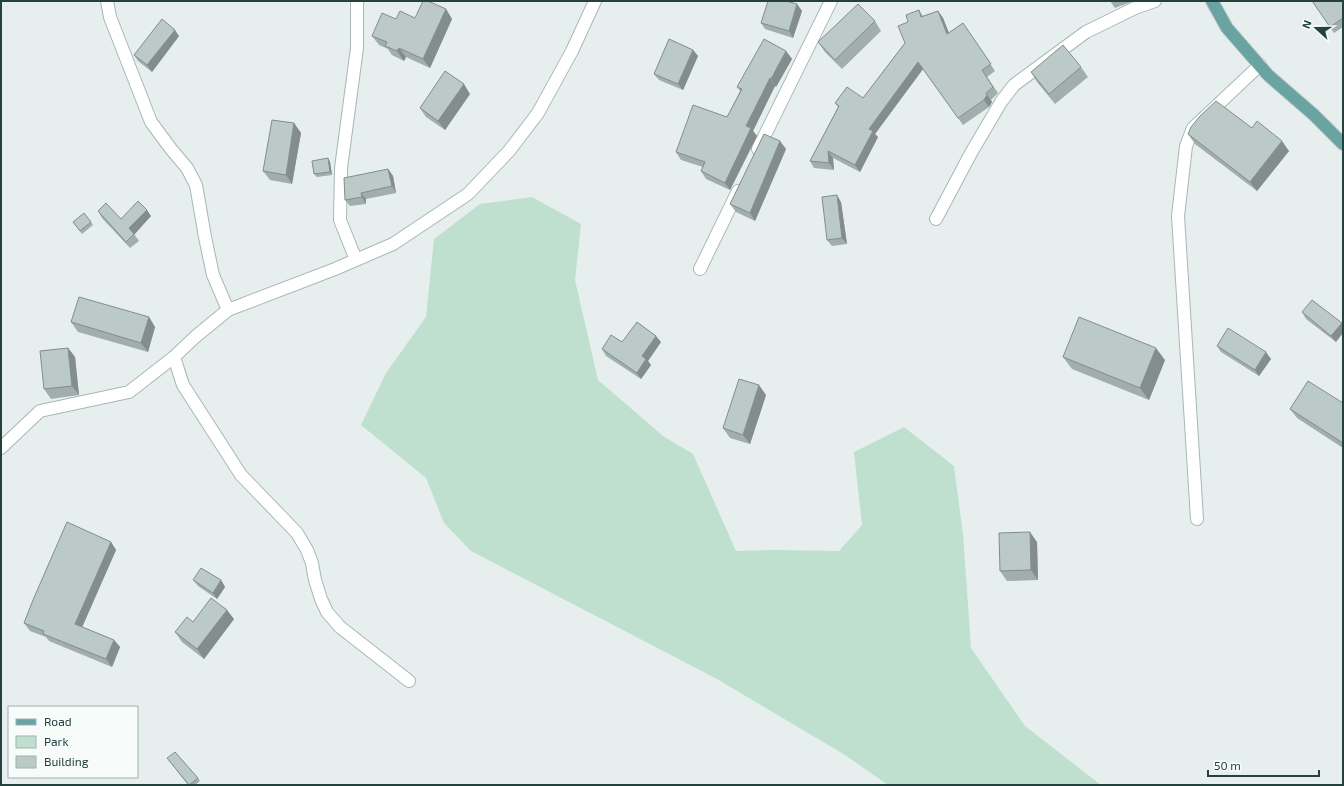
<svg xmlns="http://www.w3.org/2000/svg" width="1344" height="786" font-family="'Exo 2',sans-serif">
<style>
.green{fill:#bfe0cf}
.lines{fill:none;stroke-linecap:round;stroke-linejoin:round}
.minor-casing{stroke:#a8b7b6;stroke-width:14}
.major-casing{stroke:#c2caca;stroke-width:14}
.minor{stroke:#fff;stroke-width:12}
.major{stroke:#6aa4a2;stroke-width:12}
.wall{fill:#a1aeab}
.shaded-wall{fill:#838d8b}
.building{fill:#bbcac7;stroke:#838d8b}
</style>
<rect width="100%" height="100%" fill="#e6efed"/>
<path class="green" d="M 532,197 L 581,224 L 575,280 L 598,380 L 663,436 L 693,454 L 736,551 L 776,550 L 839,551 L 862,525 L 854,452 L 904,427 L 954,466 L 963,534 L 971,648 L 1025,726 L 1101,785 L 888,785 L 845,755 L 717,679 L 471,551 L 444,523 L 426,478 L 361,425 L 386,373 L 426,317 L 434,239 L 480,204 Z"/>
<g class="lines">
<g class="minor-casing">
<path id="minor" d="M 107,1 L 110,17 L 151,122 L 171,149 L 187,168 L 196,185 L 205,237 L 213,275 L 228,310
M 758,149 L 831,1
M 936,219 L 971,153 L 1001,102 L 1014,85 L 1086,32 L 1135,8 L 1155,1
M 356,260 L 340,220 L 341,168 L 357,48 L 357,1
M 700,269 L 738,191
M 174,357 L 183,385 L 241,475 L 297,533 L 307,550 L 312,563 L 315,580 L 321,599 L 327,612 L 340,627 L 409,681
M 1,448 L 40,411 L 129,392 L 174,357 L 195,337 L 228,310 L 335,269 L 393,244 L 468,194 L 509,151 L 538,113 L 572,51 L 595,1
M 1197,519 L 1178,216 L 1186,146 L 1193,128 L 1260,65"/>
</g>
<g class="major-casing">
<path id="major" d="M 1212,1 L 1227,28 L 1268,75 L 1314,115 L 1343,144"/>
</g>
<use href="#minor" class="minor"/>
<use href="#major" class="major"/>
</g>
<path class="wall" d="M 1110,1 L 1134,1 L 1115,8 Z
M 1312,1 L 1343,1 L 1343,27 L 1334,33 Z
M 797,4 L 802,11 L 793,38 L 765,29 L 761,23 Z
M 446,9 L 452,19 L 430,68 L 406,57 L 404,61 L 392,55 L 388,49 L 379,45 L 372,36 L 396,19 L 415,18 Z
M 919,10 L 923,16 L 938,11 L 943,18 L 949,33 L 963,23 L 995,71 L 987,77 L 998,93 L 991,100 L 992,102 L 989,107 L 963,125 L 923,69 L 875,134 L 878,137 L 860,172 L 833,158 L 834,170 L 814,168 L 810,161 L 838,107 L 835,103 L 863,98 L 905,43 L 908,22 Z
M 875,21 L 881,31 L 842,69 L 825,52 L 818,42 Z
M 179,36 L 152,72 L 138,61 L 134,55 Z
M 693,50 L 698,56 L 683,90 L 659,80 L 654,74 Z
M 786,51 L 792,59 L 776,87 L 775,86 L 753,131 L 757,136 L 730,190 L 706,179 L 701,171 L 703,167 L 681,160 L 676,152 L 727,117 L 740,91 L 737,87 Z
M 1081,67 L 1088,77 L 1055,104 L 1037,82 L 1031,72 Z
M 470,94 L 445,130 L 426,117 L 420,108 Z
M 294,123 L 301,133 L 292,184 L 270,180 L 263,171 Z
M 1252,128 L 1289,151 L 1257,191 L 1195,144 L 1188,134 Z
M 786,149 L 755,221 L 736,212 L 730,204 Z
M 328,158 L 330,162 L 332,175 L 317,177 L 314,174 Z
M 388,169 L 393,176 L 396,193 L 366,199 L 366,204 L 350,206 L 345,200 Z
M 841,202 L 847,244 L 832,246 L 827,240 Z
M 98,211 L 121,219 L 151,216 L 134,234 L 139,241 L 130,248 L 102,218 Z
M 73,222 L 91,222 L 93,225 L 82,234 Z
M 1302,312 L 1343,325 L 1336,342 L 1306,319 Z
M 149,317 L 155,327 L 148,352 L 78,332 L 71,322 Z
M 622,342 L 661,342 L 648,361 L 651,365 L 641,379 L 606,356 L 602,349 Z
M 1217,346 L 1271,359 L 1259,376 L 1221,352 Z
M 68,348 L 75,357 L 79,395 L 51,399 L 44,389 Z
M 1063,357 L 1165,360 L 1149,400 L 1072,369 Z
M 766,395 L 750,444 L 730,438 L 723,428 Z
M 1343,403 L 1343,448 L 1297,418 L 1290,409 Z
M 111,542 L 116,550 L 82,627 L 114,640 L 120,647 L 112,667 L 49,641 L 46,637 L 30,631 L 24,623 Z
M 1037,542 L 1038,580 L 1007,581 L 1000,571 Z
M 193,580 L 221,580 L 225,587 L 217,599 L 198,586 Z
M 234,619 L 204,659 L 182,642 L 175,632 L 193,622 Z
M 167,758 L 198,778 L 200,781 L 195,785 L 188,785 Z"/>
<path class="shaded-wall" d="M 797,4 L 802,11 L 793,38 L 789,31 Z
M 446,9 L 452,19 L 430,68 L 423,59 Z
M 938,11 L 943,18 L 952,41 L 947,34 Z
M 175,30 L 179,36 L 152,72 L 147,65 Z
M 399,48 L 406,57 L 404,61 L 397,51 Z
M 693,50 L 698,56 L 683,90 L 678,84 Z
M 786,51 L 792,59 L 776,87 L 771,79 Z
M 918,62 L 923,69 L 875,134 L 878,137 L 860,172 L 855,165 L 869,129 Z
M 770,78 L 775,86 L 753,131 L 757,136 L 730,190 L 725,183 L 746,126 Z
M 464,84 L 470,94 L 445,130 L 438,121 Z
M 987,95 L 992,102 L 989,107 L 984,100 Z
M 294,123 L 301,133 L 292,184 L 286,175 Z
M 780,141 L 786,149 L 755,221 L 750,213 Z
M 1282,141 L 1289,151 L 1257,191 L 1250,182 Z
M 828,151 L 833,158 L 834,170 L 829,163 Z
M 328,158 L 330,162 L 332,175 L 330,172 Z
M 388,169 L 393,176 L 396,193 L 392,186 Z
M 361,193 L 366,199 L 366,204 L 362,197 Z
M 837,195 L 841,202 L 847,244 L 842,238 Z
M 147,210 L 151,216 L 134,235 L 129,228 Z
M 149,317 L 155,327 L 148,352 L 141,343 Z
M 1342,323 L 1343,325 L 1343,333 L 1336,342 L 1331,336 Z
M 656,336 L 661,342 L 648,361 L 651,365 L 641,379 L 637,373 L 642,356 Z
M 68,348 L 75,357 L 79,395 L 72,386 Z
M 1156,348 L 1165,360 L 1149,400 L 1140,388 Z
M 1266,352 L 1271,359 L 1259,376 L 1255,370 Z
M 759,385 L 766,395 L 750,444 L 743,435 Z
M 1030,532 L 1037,542 L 1038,580 L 1031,570 Z
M 111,542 L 116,550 L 80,632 L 75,624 Z
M 221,580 L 225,587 L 217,599 L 213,593 Z
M 227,610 L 234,619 L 204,659 L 197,649 Z
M 114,640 L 120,647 L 112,667 L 106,659 Z"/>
<path class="building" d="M 423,1 L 428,1 L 446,9 L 423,59 L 399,48 L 397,51 L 385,46 L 387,42 L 372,36 L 382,13 L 396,19 L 400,11 L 415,18 Z
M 768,1 L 786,1 L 797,4 L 789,31 L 761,23 Z
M 1312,1 L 1343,1 L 1343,18 L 1330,27 Z
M 858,4 L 875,21 L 835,60 L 818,42 Z
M 919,10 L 921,17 L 938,11 L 947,34 L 963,23 L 991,64 L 982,70 L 993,87 L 986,93 L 987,95 L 984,100 L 958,118 L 918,62 L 869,129 L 873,131 L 855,165 L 828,151 L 829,163 L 810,161 L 839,106 L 835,103 L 847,87 L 863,98 L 905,43 L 898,26 L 908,22 L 906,15 Z
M 162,19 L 175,30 L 147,65 L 134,55 Z
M 669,39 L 693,50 L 678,84 L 654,74 Z
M 764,39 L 786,51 L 771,79 L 770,78 L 746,126 L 751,128 L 725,183 L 701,171 L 705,162 L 676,152 L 693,105 L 727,117 L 742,89 L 737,87 Z
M 1063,45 L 1081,67 L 1049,94 L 1031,72 Z
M 445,71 L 464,84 L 438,121 L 420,108 Z
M 1216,101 L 1252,128 L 1257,121 L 1282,141 L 1250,182 L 1188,134 L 1191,127 L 1200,116 Z
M 272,120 L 294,123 L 286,175 L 263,171 Z
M 764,134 L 780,141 L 750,213 L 730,204 Z
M 328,158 L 330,172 L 314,174 L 312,161 Z
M 388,169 L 392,186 L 361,193 L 362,197 L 345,200 L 344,178 Z
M 837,195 L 842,238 L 827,240 L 822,197 Z
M 138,201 L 147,210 L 129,228 L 134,234 L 126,242 L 98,211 L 106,203 L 121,219 Z
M 84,213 L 91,222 L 80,231 L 73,222 Z
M 79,297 L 149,317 L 141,343 L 71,322 Z
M 1312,300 L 1342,323 L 1331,336 L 1302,312 Z
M 1079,317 L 1156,348 L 1140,388 L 1063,357 Z
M 637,322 L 656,336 L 642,356 L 646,359 L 637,373 L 602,349 L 611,335 L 622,342 Z
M 1228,328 L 1266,352 L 1255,370 L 1217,346 Z
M 68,348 L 72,386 L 44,389 L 40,351 Z
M 739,379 L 759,385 L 743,435 L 723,428 Z
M 1308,381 L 1343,403 L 1343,443 L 1290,409 Z
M 67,522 L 111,542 L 75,624 L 114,640 L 106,659 L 43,634 L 44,631 L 24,623 L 33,600 Z
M 1030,532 L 1031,570 L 1000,571 L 999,533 Z
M 201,568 L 221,580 L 213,593 L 193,580 Z
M 211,598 L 227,610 L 197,649 L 175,632 L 187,617 L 193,622 Z
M 175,752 L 198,778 L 189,785 L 167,758 Z"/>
<rect width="1344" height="786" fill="none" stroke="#244140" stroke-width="4"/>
<rect x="8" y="706" width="130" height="72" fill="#f7fbfa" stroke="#a3b1b0"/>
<rect x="16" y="719" width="20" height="6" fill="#6aa4a2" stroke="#a3b1b0"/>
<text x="44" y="726" font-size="12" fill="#244140">Road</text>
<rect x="16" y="736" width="20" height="12" fill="#bfe0cf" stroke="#a3b1b0"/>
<text x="44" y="746" font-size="12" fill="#244140">Park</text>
<rect x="16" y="756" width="20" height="12" fill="#bbcac7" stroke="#a3b1b0"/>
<text x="44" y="766" font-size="12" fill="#244140">Building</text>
<g transform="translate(1316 28) rotate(291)" stroke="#f7fbfa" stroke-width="3" paint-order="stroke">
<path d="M0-3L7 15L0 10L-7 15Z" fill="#244140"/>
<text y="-6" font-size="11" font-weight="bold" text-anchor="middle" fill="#244140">N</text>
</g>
<path d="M1208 770v6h111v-6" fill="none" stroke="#244140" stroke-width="2"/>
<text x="1214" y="770" font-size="12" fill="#244140" stroke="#f7fbfa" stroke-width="3" paint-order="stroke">50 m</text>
</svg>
